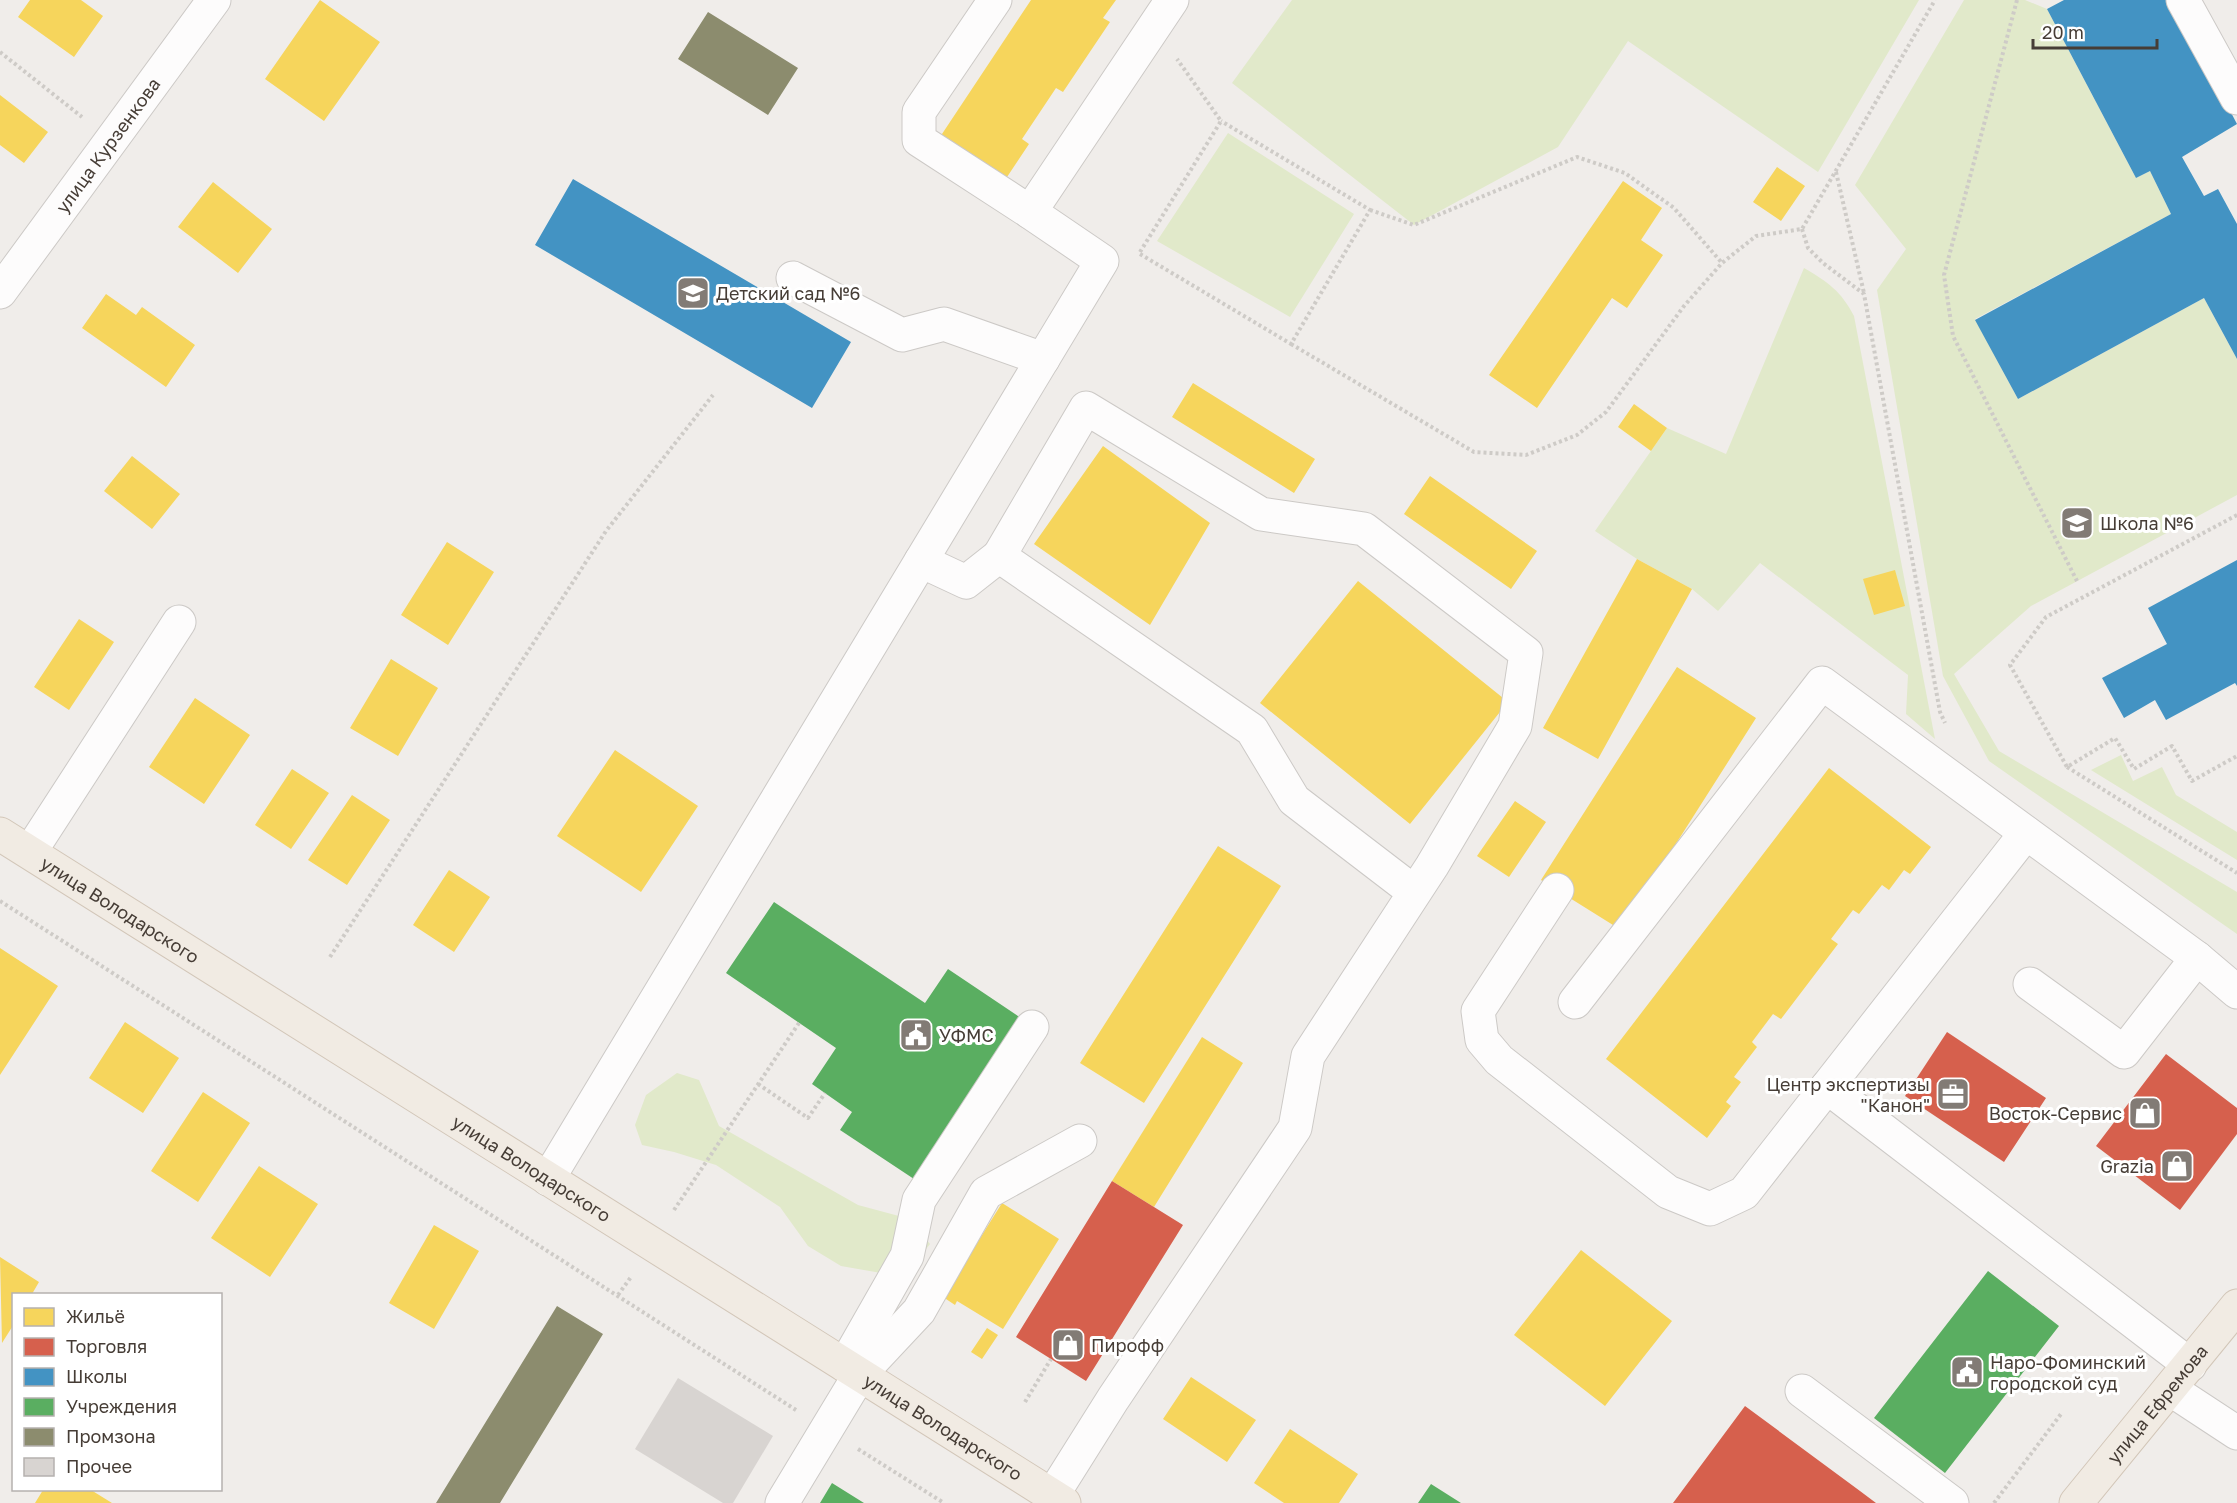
<svg xmlns="http://www.w3.org/2000/svg" width="2237" height="1503" font-family="'Golos Text',sans-serif">
<style>
.green{fill:#e1e9ca}
.homes{fill:#f6d55c}
.shops{fill:#d6604d}
.schools{fill:#4393c3}
.public{fill:#5aae61}
.industry{fill:#8c8c6e}
.building{fill:#d8d4d1}
.lines{fill:none;stroke-linecap:round;stroke-linejoin:round}
.minor-casing{stroke:#ccc9c6;stroke-width:35}
.major-casing{stroke:#d2c6b8;stroke-width:35}
.path{stroke:#cecbc7;stroke-width:4;stroke-dasharray:3 3;stroke-linecap:butt}
.minor{stroke:#fdfcfc;stroke-width:33}
.major{stroke:#f1ebe3;stroke-width:33}
.labels{text-anchor:middle;dominant-baseline:central;stroke-width:6;stroke-linejoin:round;paint-order:stroke}
.street-label{font-size:18px;fill:#463d36;stroke:#fff}
.poi-label{font-size:18px;fill:#463d36;stroke:#fff;text-anchor:start}
</style>
<rect width="100%" height="100%" fill="#f0edea"/>
<path class="green" d="M 1292,0 L 1919,0 L 1818,172 L 1628,41 L 1558,147 L 1414,225 L 1232,83 Z
M 1964,0 L 2025,0 L 2047,9 L 2136,178 L 2150,171 L 2171,214 L 1975,319 L 2018,399 L 2204,298 L 2237,359 L 2237,495 L 2031,606 L 1954,674 L 1999,751 L 2237,892 L 2237,934 L 1989,761 L 1943,676 L 1877,290 L 1906,249 L 1855,185 Z
M 1228,133 L 1354,214 L 1290,317 L 1157,241 Z
M 1804,268 C 1828,282 1841,291 1854,316 L 1935,739 L 1906,714 L 1908,675 L 1760,563 L 1718,611 L 1692,589 L 1637,559 L 1595,531 L 1667,428 L 1726,454 Z
M 2121,755 L 2133,781 L 2162,767 L 2176,795 L 2237,832 L 2237,860 L 2091,770 Z
M 677,1073 L 699,1080 L 719,1126 L 858,1205 L 910,1219 L 930,1244 L 909,1271 L 881,1273 L 841,1266 L 808,1246 L 780,1207 L 716,1165 L 674,1152 L 642,1145 L 635,1125 L 646,1095 Z"/>
<path class="homes" d="M 30,0 L 81,0 L 103,16 L 74,57 L 18,17 Z
M 320,0 L 380,42 L 324,121 L 265,79 Z
M 1031,0 L 1116,0 L 1103,18 L 1110,22 L 1063,92 L 1056,88 L 1022,139 L 1029,144 L 1005,180 L 940,137 Z
M 0,95 L 48,132 L 24,163 L 0,145 Z
M 1777,167 L 1805,186 L 1781,221 L 1753,202 Z
M 1623,181 L 1662,208 L 1641,240 L 1663,255 L 1627,308 L 1612,298 L 1537,408 L 1489,375 Z
M 213,182 L 272,229 L 238,273 L 178,227 Z
M 106,294 L 136,315 L 142,307 L 195,345 L 166,387 L 82,328 Z
M 1193,383 L 1315,459 L 1294,493 L 1172,417 Z
M 1634,404 L 1667,428 L 1651,451 L 1618,427 Z
M 1103,446 L 1210,523 L 1150,625 L 1034,544 Z
M 132,456 L 180,494 L 152,529 L 104,491 Z
M 1430,476 L 1537,551 L 1511,589 L 1404,514 Z
M 447,542 L 494,572 L 448,645 L 401,615 Z
M 1637,559 L 1692,589 L 1598,759 L 1543,728 Z
M 1895,570 L 1905,606 L 1874,615 L 1863,579 Z
M 1358,581 L 1508,702 L 1410,824 L 1260,703 Z
M 79,619 L 114,642 L 69,710 L 34,687 Z
M 391,659 L 438,688 L 398,756 L 350,728 Z
M 1677,667 L 1756,718 L 1621,930 L 1541,880 Z
M 195,698 L 250,735 L 204,804 L 149,767 Z
M 615,750 L 698,806 L 641,892 L 557,836 Z
M 1829,768 L 1931,847 L 1910,874 L 1904,870 L 1889,890 L 1882,885 L 1859,914 L 1853,910 L 1831,939 L 1838,944 L 1781,1019 L 1773,1014 L 1752,1042 L 1757,1047 L 1734,1077 L 1741,1082 L 1726,1102 L 1731,1106 L 1707,1138 L 1606,1059 Z
M 292,769 L 329,793 L 291,849 L 255,825 Z
M 352,795 L 390,820 L 347,885 L 308,860 Z
M 1515,801 L 1546,822 L 1509,877 L 1477,856 Z
M 1218,846 L 1281,886 L 1144,1103 L 1080,1063 Z
M 449,870 L 490,897 L 454,952 L 413,925 Z
M 0,948 L 58,986 L 0,1075 Z
M 125,1022 L 179,1058 L 143,1113 L 89,1078 Z
M 1202,1037 L 1243,1063 L 1154,1207 L 1112,1181 Z
M 203,1092 L 250,1123 L 198,1202 L 151,1171 Z
M 259,1166 L 318,1204 L 270,1277 L 211,1238 Z
M 1002,1203 L 1059,1239 L 1003,1329 L 957,1301 L 955,1305 L 940,1295 L 952,1283 Z
M 434,1225 L 479,1251 L 434,1329 L 389,1303 Z
M 1581,1250 L 1672,1321 L 1605,1406 L 1514,1335 Z
M 0,1257 L 39,1282 L 32,1294 L 14,1294 L 14,1324 L 2,1343 Z
M 987,1328 L 998,1335 L 982,1359 L 971,1352 Z
M 1191,1377 L 1256,1420 L 1227,1462 L 1163,1419 Z
M 1290,1429 L 1358,1474 L 1339,1503 L 1284,1503 L 1254,1483 Z
M 43,1490 L 91,1490 L 112,1503 L 35,1503 Z"/>
<path class="shops" d="M 1947,1032 L 2046,1098 L 2004,1162 L 1905,1096 Z
M 2166,1054 L 2237,1108 L 2237,1134 L 2180,1210 L 2096,1146 Z
M 1112,1181 L 1183,1225 L 1086,1381 L 1016,1337 Z
M 1745,1406 L 1860,1491 L 1876,1503 L 1673,1503 Z"/>
<path class="schools" d="M 2064,0 L 2172,0 L 2237,124 L 2182,157 L 2204,196 L 2218,189 L 2237,224 L 2237,359 L 2204,298 L 2018,399 L 1975,320 L 2171,214 L 2150,171 L 2136,178 L 2047,9 Z
M 573,179 L 851,342 L 812,408 L 535,245 Z
M 2237,560 L 2237,686 L 2235,683 L 2166,720 L 2155,700 L 2124,718 L 2102,678 L 2167,644 L 2148,608 Z"/>
<path class="public" d="M 774,902 L 925,1003 L 948,969 L 1024,1020 L 917,1181 L 840,1130 L 852,1112 L 812,1084 L 836,1048 L 726,973 Z
M 1988,1271 L 2059,1326 L 1945,1473 L 1874,1418 Z
M 832,1483 L 864,1503 L 820,1503 Z
M 1431,1484 L 1461,1503 L 1418,1503 Z"/>
<path class="industry" d="M 708,12 L 798,68 L 768,115 L 678,59 Z
M 557,1306 L 603,1334 L 500,1503 L 436,1503 Z"/>
<path class="building" d="M 678,1378 L 773,1436 L 733,1503 L 723,1503 L 635,1449 Z"/>
<g class="lines">
<g class="minor-casing">
<g id="minor">
<path d="M 995,0 L 919,112 L 919,140 L 1030,212"/>
<path d="M 2183,0 L 2237,98"/>
<path d="M 793,278 L 902,335 L 944,324 L 1043,359"/>
<path id="s1" d="M 0,292 L 214,0"/>
<path d="M 921,561 L 966,582 L 999,556"/>
<path d="M 30,852 L 179,622"/>
<path d="M 1557,890 L 1478,1011 L 1482,1040 L 1499,1060 L 1668,1192 L 1710,1209 L 1744,1193 L 2026,833"/>
<path d="M 2030,984 L 2124,1052 L 2197,958"/>
<path d="M 1575,1002 L 1822,683 L 2197,958 L 2237,992"/>
<path d="M 1827,1087 L 2190,1365"/>
<path d="M 548,1179 L 1102,261 L 1030,212 L 1172,0"/>
<path d="M 845,1365 L 907,1256 L 919,1200 L 1032,1027"/>
<path d="M 2170,1389 L 2237,1433"/>
<path d="M 1802,1391 L 1952,1503"/>
<path d="M 1052,1496 L 1113,1399 L 1295,1128 L 1308,1056 L 1432,866 L 1515,726 L 1526,653 L 1364,529 L 1261,514 L 1086,408 L 999,556 L 1252,730 L 1294,800 L 1414,892"/>
<path d="M 782,1503 L 860,1374 L 919,1311 L 986,1193 L 1080,1141"/>
</g>
</g>
<g class="major-casing">
<g id="major">
<path id="s2" d="M 0,834 L 1064,1503"/>
<path id="s3" d="M 2076,1503 L 2237,1306"/>
</g>
</g>
<path class="path" d="M 2017,0 L 1944,275 L 1953,336 L 2077,581
M 0,52 L 82,117
M 1836,172 L 1864,293
M 1370,210 L 1414,225 L 1577,157 L 1625,173 L 1674,208 L 1722,263
M 1802,229 L 1808,248 L 1823,263 L 1864,294 L 1940,712 L 1945,723
M 1140,252 L 1221,121 L 1177,59
M 1140,254 L 1291,344 L 1370,210 L 1221,121
M 1291,344 L 1474,452 L 1526,455 L 1577,435 L 1606,412 L 1684,306 L 1722,263 L 1756,236 L 1802,229 L 1935,0
M 2237,515 L 2046,617 L 2010,665 L 2067,767 L 2115,738 L 2134,769 L 2172,746 L 2192,781 L 2237,756
M 2067,767 L 2237,873
M 0,901 L 796,1410
M 330,957 L 606,531 L 713,395
M 758,1084 L 808,1118 L 825,1093
M 674,1210 L 799,1023
M 618,1295 L 631,1277
M 1025,1402 L 1051,1359
M 858,1449 L 944,1503
M 1994,1503 L 2061,1414"/>
<use href="#minor" class="minor"/>
<use href="#major" class="major"/>
</g>
<defs>
<g id="school-square" transform="scale(1.725)"><rect x="-9" y="-9" width="18" height="18" rx="4" fill="#827b75" stroke="#fff"/><path d="M0-5L7-2L0 1L-7-2ZM-4 1L0 2.5L4 1V4Q0 6-4 4Z" fill="#fff"/></g>
<g id="civic-square" transform="scale(1.725)"><rect x="-9" y="-9" width="18" height="18" rx="4" fill="#827b75" stroke="#fff"/><path d="M-.6-6.5H3V-4.5H.6V-3L4-1V1h2V6H-6V1h2V-1L-.6-3ZM-1.2 2.5V6h2.4V2.5Z" fill="#fff"/></g>
<g id="office-square" transform="scale(1.725)"><rect x="-9" y="-9" width="18" height="18" rx="4" fill="#827b75" stroke="#fff"/><path d="M-6-3h4V-5.5h4V-3h4V5H-6ZM-1-4.5V-3h2v-1.5ZM-6 0V1H6V0Z" fill="#fff"/></g>
<g id="shop-square" transform="scale(1.725)"><rect x="-9" y="-9" width="18" height="18" rx="4" fill="#827b75" stroke="#fff"/><path d="M-5-2.5h2.3a2.7 3.5 0 0 1 5.4 0H5L5.5 6h-11ZM-1.5-2.5h3a1.5 2.3 0 0 0-3 0Z" fill="#fff"/></g>
</defs>
<g fill-rule="evenodd">
<use href="#school-square" x="693" y="293"/>
<use href="#school-square" x="2077" y="523"/>
<use href="#civic-square" x="916" y="1035"/>
<use href="#office-square" x="1953" y="1094"/>
<use href="#shop-square" x="2145" y="1113"/>
<use href="#shop-square" x="2177" y="1166"/>
<use href="#shop-square" x="1068" y="1345"/>
<use href="#civic-square" x="1967" y="1372"/>
</g>
<g class="labels">
<g class="street-label">
<text stroke="none"><textPath href="#s1" startOffset="182">улица Курзенкова</textPath></text>
<text stroke="none"><textPath href="#s2" startOffset="142">улица Володарского</textPath></text>
<text stroke="none"><textPath href="#s2" startOffset="628">улица Володарского</textPath></text>
<text stroke="none"><textPath href="#s3" startOffset="128">улица Ефремова</textPath></text>
<text stroke="none"><textPath href="#s2" startOffset="1114">улица Володарского</textPath></text>
</g>
<g class="poi-label">
<text x="716" y="293">Детский сад №6</text>
<text x="2100" y="523">Школа №6</text>
<text x="939" y="1035">УФМС</text>
<text x="1930" y="1084" text-anchor="end">Центр экспертизы<tspan x="1930" dy="21">"Канон"</tspan></text>
<text x="2122" y="1113" text-anchor="end">Восток-Сервис</text>
<text x="2154" y="1166" text-anchor="end">Grazia</text>
<text x="1091" y="1345">Пирофф</text>
<text x="1990" y="1362">Наро-Фоминский<tspan x="1990" dy="21">городской суд</tspan></text>
</g>
</g>
<rect x="12" y="1293" width="210" height="198" fill="#ffffff" stroke="#b5b1af" stroke-width="1.5"/>
<rect x="24" y="1308" width="30" height="18" fill="#f6d55c" stroke="#b5b1af" stroke-width="1.5"/>
<text x="66" y="1323" font-size="18" fill="#463d36">Жильё</text>
<rect x="24" y="1338" width="30" height="18" fill="#d6604d" stroke="#b5b1af" stroke-width="1.5"/>
<text x="66" y="1353" font-size="18" fill="#463d36">Торговля</text>
<rect x="24" y="1368" width="30" height="18" fill="#4393c3" stroke="#b5b1af" stroke-width="1.5"/>
<text x="66" y="1383" font-size="18" fill="#463d36">Школы</text>
<rect x="24" y="1398" width="30" height="18" fill="#5aae61" stroke="#b5b1af" stroke-width="1.5"/>
<text x="66" y="1413" font-size="18" fill="#463d36">Учреждения</text>
<rect x="24" y="1428" width="30" height="18" fill="#8c8c6e" stroke="#b5b1af" stroke-width="1.5"/>
<text x="66" y="1443" font-size="18" fill="#463d36">Промзона</text>
<rect x="24" y="1458" width="30" height="18" fill="#d8d4d1" stroke="#b5b1af" stroke-width="1.5"/>
<text x="66" y="1473" font-size="18" fill="#463d36">Прочее</text>
<path d="M2033 39v9h124v-9" fill="none" stroke="#463d36" stroke-width="3"/>
<text x="2042" y="39" font-size="18" fill="#463d36" stroke="#ffffff" stroke-width="4.5" paint-order="stroke">20 m</text>
</svg>
